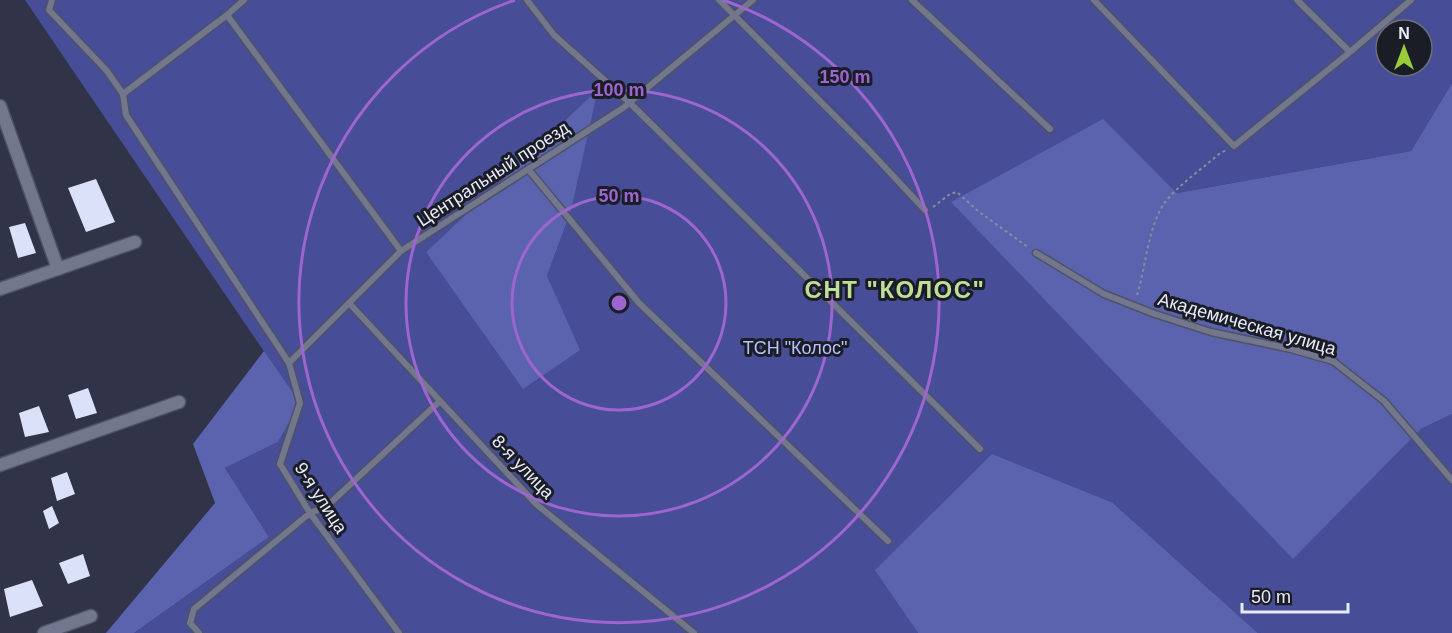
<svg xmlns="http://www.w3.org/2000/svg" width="1452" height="633" font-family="Arial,sans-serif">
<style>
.green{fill:#474d96;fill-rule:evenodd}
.forest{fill:#5b63af}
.building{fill:#dce1fa}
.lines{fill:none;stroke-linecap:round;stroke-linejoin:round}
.service-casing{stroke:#4f5263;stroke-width:9}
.minor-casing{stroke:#4f5263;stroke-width:15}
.path{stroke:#888b9c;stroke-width:2;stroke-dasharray:3 3;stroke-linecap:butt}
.service{stroke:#73778e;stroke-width:6}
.minor{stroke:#73778e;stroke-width:12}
.ring{fill:none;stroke:#9c65d0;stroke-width:3}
.labels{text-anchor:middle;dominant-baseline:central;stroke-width:6;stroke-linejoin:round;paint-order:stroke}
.street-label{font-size:18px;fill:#e8ebf8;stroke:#1b1d26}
.park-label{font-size:18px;fill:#b6c0ff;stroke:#1b1d26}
.district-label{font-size:24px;font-weight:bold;letter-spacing:1.5px;fill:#bfde97;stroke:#1b1d26}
.centre{fill:#9c65d0;stroke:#1b1d26;stroke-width:3}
.ring-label{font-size:18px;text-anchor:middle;font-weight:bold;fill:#9c65d0;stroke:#1b1d26;stroke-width:6;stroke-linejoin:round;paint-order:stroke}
</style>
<rect width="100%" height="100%" fill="#313448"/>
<path class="green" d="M 25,0 L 1452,0 L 1452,83 L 1411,151 L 1177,193 L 1102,119 L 1293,558 L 1421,429 L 1452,414 L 1452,633 L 1258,633 L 1113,503 L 876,570 L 918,633 L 134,633 L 269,537 L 225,468 L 278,442 L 299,403 ZM 1386,30 L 1422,30 L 1422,66 L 1386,66 ZM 597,90 L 571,211 L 547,276 L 426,252 Z"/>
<path class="forest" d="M 1452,83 L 1452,414 L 1421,429 L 1293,559 L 951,202 L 1103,119 L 1177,193 L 1411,151 Z
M 598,89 L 571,211 L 547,276 L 580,350 L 523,389 L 426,252 Z
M 264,351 L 300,403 L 278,442 L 225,468 L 269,537 L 134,633 L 106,633 L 215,503 L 193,444 Z
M 992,454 L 1113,503 L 1258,633 L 918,633 L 875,570 Z"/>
<path class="building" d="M 96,179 L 115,222 L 86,232 L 68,188 Z
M 25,223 L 36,253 L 18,258 L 9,227 Z
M 88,388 L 97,413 L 76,419 L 68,395 Z
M 39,406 L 49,432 L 25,437 L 19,413 Z
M 67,472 L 75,494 L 57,501 L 51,478 Z
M 52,506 L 59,523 L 49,529 L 43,511 Z
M 83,554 L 90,576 L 68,584 L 59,563 Z
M 32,580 L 43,606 L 10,617 L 4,589 Z"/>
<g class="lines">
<g class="service-casing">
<path id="service" d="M 52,0 L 49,10 L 107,71 L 123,94 L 126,115 L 289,363 L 300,403 L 280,464 L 310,513 L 399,633
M 527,0 L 554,35 L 629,102 L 980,449
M 719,0 L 867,148 L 925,210
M 912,0 L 1050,129
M 1094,0 L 1234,146 L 1350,52 L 1411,0
M 1297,0 L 1350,52
M 227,15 L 401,251
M 123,94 L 227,15 L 244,0
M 528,169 L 639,303 L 888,541
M 1036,253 L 1104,294 L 1155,314 L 1211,332 L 1291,349 L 1333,361 L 1384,401 L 1452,480
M 349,303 L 536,504 L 694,633
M 289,363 L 401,251 L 623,108 L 753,0
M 199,633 L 190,623 L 194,609 L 310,513 L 326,507 L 440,401"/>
</g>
<g class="minor-casing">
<path id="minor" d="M 0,106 L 58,269
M 0,289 L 135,242
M 0,465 L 179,402
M 44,633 L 91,616"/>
</g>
<path class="path" d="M 933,207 L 950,194 L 957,192 L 978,211 L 1029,248
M 1137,295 C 1146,267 1148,224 1166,201 C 1181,183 1202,169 1219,154 L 1226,150"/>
<use href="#service" class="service"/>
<use href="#minor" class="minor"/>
</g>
<g class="ring">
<circle cx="619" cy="303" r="107"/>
<circle cx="619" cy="303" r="213"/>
<path d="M723 0A320 320 0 1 1 515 0"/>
</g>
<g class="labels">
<g class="street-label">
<text transform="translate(493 174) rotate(-33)">Центральный проезд</text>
<text transform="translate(1247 324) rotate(16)">Академическая улица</text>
<text transform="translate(523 467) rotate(46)">8-я улица</text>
<text transform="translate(321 498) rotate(57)">9-я улица</text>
</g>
<g class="park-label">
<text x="795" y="348">ТСН "Колос"</text>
</g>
<g class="district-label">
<text x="895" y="289">СНТ "КОЛОС"</text>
</g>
</g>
<circle cx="619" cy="303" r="9" class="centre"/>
<g class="ring-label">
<text x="845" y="83">150 m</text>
<text x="619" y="96">100 m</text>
<text x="619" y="202">50 m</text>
</g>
<g transform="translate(1404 48)"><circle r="28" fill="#1b1d26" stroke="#6d6f7a" stroke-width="1.5"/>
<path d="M0-4.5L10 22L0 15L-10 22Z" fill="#97cc38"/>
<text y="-9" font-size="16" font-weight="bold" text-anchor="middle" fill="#e8ebf8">N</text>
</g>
<path d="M1242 603v9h106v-9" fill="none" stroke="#e8ebf8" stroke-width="3"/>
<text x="1251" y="603" font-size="18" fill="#e8ebf8" stroke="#1b1d26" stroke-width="4.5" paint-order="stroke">50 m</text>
</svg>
